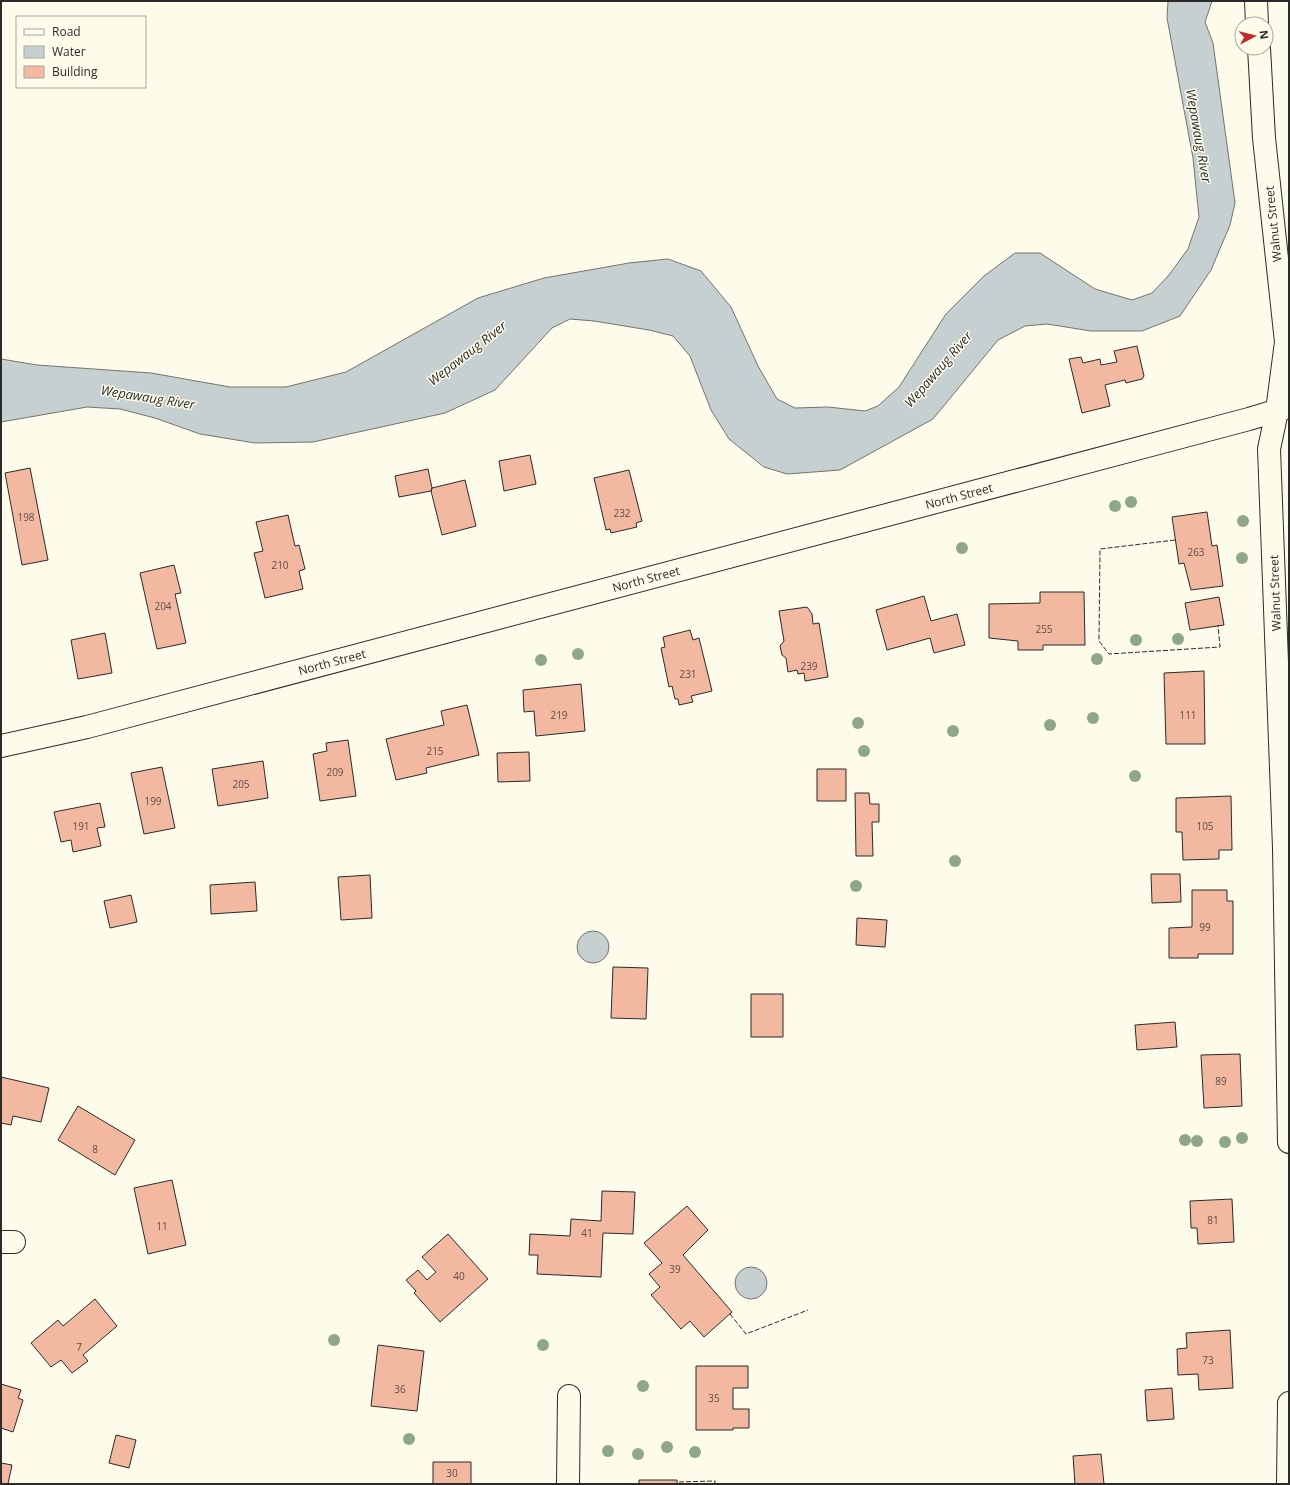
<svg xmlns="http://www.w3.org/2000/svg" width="1290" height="1485" font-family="'Open Sans',sans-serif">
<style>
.water{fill:#c7d0d0;stroke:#74746e}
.building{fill:#f2b8a0;stroke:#2b2b2b}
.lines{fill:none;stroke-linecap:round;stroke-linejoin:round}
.street-casing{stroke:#2b2b2b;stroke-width:24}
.secondary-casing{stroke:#2b2b2b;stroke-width:24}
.street{stroke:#fdfbea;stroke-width:22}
.secondary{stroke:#fdfbea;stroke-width:22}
.fence{stroke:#2b2b2b;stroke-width:1;stroke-dasharray:5 2;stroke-linecap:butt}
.tree{fill:#8ea78a}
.labels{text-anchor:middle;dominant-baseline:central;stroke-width:3;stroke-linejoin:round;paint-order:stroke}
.number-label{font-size:10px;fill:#5d4e48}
.street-label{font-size:12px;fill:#2b2b2b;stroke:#fdfbea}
.water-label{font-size:13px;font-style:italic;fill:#2b2b2b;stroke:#fdfbea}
</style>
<rect width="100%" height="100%" fill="#fdfbea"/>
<path class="water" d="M 1168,1 L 1212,1 L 1205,22 L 1213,43 L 1235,203 L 1230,225 L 1211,270 L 1180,316 L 1142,331 L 1091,331 L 1047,324 L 1025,326 L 998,340 L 933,419 L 840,470 L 787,474 L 764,467 L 729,439 L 711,410 L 690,356 L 673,336 L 649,330 L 594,321 L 570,319 L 552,328 L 495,390 L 445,413 L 313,442 L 255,443 L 200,434 L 155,418 L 120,409 L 87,407 L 1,422 L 1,359 L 37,365 L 151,373 L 230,387 L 286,387 L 346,372 L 478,298 L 544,278 L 629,263 L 668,259 L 701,271 L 731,307 L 758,366 L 777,399 L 795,408 L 828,407 L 865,411 L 878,406 L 899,387 L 946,314 L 984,276 L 1015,253 L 1040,253 L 1095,289 L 1132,300 L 1152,293 L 1169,275 L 1188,249 L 1199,217 L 1193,158 L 1167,18 Z
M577 947a16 16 0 1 1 32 0a16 16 0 1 1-32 0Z
M735 1283a16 16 0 1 1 32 0a16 16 0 1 1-32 0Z"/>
<path class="building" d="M 1137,346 L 1144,376 L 1142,379 L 1126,383 L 1125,380 L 1105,385 L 1110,406 L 1082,413 L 1069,359 L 1081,357 L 1083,363 L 1100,359 L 1101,365 L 1117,362 L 1114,351 Z
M 530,455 L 536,484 L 504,491 L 499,461 Z
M 30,468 L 48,560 L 22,565 L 5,473 Z
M 428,469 L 432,488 L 431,491 L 399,497 L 395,476 Z
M 629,470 L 642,521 L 636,523 L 637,527 L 611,533 L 610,529 L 606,530 L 594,478 Z
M 465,480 L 476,526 L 442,535 L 431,491 L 432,488 Z
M 1207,512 L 1212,546 L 1217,545 L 1223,586 L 1191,590 L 1184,563 L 1179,564 L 1172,517 Z
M 288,515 L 295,546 L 299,545 L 305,569 L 299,571 L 303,589 L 265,598 L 254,553 L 263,551 L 256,522 Z
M 174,565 L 181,593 L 175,594 L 186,643 L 157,649 L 140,573 Z
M 1040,592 L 1084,592 L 1085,645 L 1043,645 L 1043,650 L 1018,650 L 1018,641 L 989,638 L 989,604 L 1040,603 Z
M 924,596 L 931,621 L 957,614 L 965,645 L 934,653 L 930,638 L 887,650 L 876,610 Z
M 1219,597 L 1224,625 L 1190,630 L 1185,603 Z
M 807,607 L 812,614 L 813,624 L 819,623 L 828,677 L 805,681 L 804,673 L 798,674 L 797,670 L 788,672 L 786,658 L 782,655 L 780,646 L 784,641 L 779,611 Z
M 690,630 L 693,640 L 699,638 L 712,691 L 691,696 L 693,702 L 679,705 L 678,699 L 675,699 L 672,686 L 669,687 L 661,648 L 665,647 L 663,637 Z
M 105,633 L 112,673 L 78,679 L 71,640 Z
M 1204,671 L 1205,744 L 1166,744 L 1164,673 Z
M 581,684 L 585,731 L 536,736 L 534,711 L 524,712 L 523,690 Z
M 467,705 L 479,755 L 426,768 L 427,773 L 396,780 L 386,739 L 444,725 L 441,711 Z
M 348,740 L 356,796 L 320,801 L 313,754 L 327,751 L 326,743 Z
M 529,752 L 530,781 L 498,782 L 497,753 Z
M 263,761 L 268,798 L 218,806 L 212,769 Z
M 162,767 L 175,828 L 144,834 L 131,773 Z
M 817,769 L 846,769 L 846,801 L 817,801 Z
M 855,793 L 869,793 L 870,804 L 879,804 L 879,822 L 872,822 L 873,856 L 856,856 Z
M 1231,796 L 1232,850 L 1219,850 L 1219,859 L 1183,860 L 1182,832 L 1176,832 L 1176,798 Z
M 100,803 L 105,827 L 97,828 L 101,846 L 73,852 L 71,840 L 61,842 L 54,812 Z
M 1151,874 L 1180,874 L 1181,902 L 1152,903 Z
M 370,875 L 372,918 L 341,920 L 338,877 Z
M 255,882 L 257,911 L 211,914 L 210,885 Z
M 1192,890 L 1227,890 L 1227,901 L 1233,901 L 1233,954 L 1198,954 L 1198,958 L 1169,958 L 1169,928 L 1192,927 Z
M 131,895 L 137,922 L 110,928 L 104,901 Z
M 857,918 L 887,920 L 885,947 L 856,945 Z
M 613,967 L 648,968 L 646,1019 L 611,1018 Z
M 751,994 L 783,994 L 783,1037 L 751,1037 Z
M 1175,1022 L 1177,1047 L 1137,1050 L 1135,1025 Z
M 1240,1054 L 1242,1106 L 1204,1108 L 1201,1055 Z
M 1,1077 L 49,1088 L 41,1122 L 13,1116 L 11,1125 L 1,1123 Z
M 78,1106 L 135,1140 L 115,1175 L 58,1140 Z
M 172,1180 L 186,1245 L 148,1254 L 134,1188 Z
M 602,1191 L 635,1192 L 633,1234 L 603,1233 L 601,1277 L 537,1274 L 538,1255 L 529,1255 L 530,1234 L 570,1236 L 571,1219 L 601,1221 Z
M 1232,1199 L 1234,1242 L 1198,1244 L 1197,1228 L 1191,1228 L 1190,1201 Z
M 687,1206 L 708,1230 L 683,1255 L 732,1312 L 704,1337 L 690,1321 L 681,1329 L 651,1295 L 660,1287 L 649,1274 L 662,1263 L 644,1243 Z
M 448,1234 L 488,1279 L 440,1322 L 414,1293 L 416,1291 L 406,1280 L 418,1270 L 427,1280 L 436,1272 L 422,1257 Z
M 95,1299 L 117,1326 L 83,1355 L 88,1361 L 72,1373 L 61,1360 L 51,1367 L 31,1343 L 58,1320 L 63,1326 Z
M 1230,1330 L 1233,1388 L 1199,1390 L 1198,1374 L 1178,1375 L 1177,1349 L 1187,1348 L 1186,1333 Z
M 378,1345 L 424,1351 L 417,1411 L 371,1406 Z
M 696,1366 L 748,1366 L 748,1388 L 733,1388 L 733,1409 L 749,1409 L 749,1428 L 733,1428 L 733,1430 L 696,1430 Z
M 1,1384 L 21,1390 L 18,1398 L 23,1400 L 13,1432 L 1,1428 Z
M 1172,1388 L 1174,1419 L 1147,1421 L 1145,1390 Z
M 116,1435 L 136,1440 L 129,1468 L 109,1463 Z
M 1101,1454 L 1104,1484 L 1075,1484 L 1073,1456 Z
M 433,1462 L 471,1462 L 471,1484 L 433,1484 Z
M 1,1463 L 12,1465 L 8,1484 L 1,1484 Z
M 639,1480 L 677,1480 L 677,1484 L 639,1484 Z"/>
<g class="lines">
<g class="street-casing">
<path id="street" d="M 1256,1 L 1257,24
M 1259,48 L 1264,138 L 1286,342 L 1277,411 L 1269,449 L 1284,848 L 1289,1142
M 1,1242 L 14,1242
M 568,1484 L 569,1396
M 1288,1484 L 1289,1403"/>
</g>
<g class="secondary-casing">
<path id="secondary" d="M 1,746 L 87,727 L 1249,419 L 1289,407"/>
</g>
<use href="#street" class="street"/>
<use href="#secondary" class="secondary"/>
<path class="fence" d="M 1175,540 L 1100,549 L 1099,641 L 1109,654 L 1220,647 L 1218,625
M 730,1314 L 746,1334 L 808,1310
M 679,1482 L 715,1481 L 715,1484"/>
</g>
<g class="tree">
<circle cx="1131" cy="502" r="6"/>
<circle cx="1115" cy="506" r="6"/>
<circle cx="1243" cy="521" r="6"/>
<circle cx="962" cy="548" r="6"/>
<circle cx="1242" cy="558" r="6"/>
<circle cx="1178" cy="639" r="6"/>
<circle cx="1136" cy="640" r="6"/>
<circle cx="578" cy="654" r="6"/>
<circle cx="1097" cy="659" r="6"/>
<circle cx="541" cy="660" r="6"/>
<circle cx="1093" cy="718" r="6"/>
<circle cx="858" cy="723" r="6"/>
<circle cx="1050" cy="725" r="6"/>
<circle cx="953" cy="731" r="6"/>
<circle cx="864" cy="751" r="6"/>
<circle cx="1135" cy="776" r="6"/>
<circle cx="955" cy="861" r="6"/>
<circle cx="856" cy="886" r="6"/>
<circle cx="1242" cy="1138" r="6"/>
<circle cx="1185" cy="1140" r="6"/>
<circle cx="1197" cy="1141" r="6"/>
<circle cx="1225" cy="1142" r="6"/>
<circle cx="334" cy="1340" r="6"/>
<circle cx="543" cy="1345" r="6"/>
<circle cx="643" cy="1386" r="6"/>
<circle cx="409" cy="1439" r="6"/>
<circle cx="667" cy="1447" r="6"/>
<circle cx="608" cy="1451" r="6"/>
<circle cx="695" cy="1452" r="6"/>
<circle cx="638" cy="1454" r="6"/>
</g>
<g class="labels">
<g class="number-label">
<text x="622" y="513">232</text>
<text x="26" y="517">198</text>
<text x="1196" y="552">263</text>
<text x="280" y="565">210</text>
<text x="163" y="606">204</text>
<text x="1044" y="629">255</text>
<text x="809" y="666">239</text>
<text x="688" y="674">231</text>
<text x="559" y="715">219</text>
<text x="1188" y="715">111</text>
<text x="435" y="751">215</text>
<text x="335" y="772">209</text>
<text x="241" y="784">205</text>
<text x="153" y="801">199</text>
<text x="81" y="826">191</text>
<text x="1205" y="826">105</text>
<text x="1205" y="927">99</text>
<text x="1221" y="1081">89</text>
<text x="95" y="1149">8</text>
<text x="1213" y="1220">81</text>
<text x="162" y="1226">11</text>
<text x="587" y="1233">41</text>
<text x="675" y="1269">39</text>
<text x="459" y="1276">40</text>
<text x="79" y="1347">7</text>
<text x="1208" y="1360">73</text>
<text x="400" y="1389">36</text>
<text x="714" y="1398">35</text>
<text x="452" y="1473">30</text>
</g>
<g class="street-label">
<text transform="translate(1273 224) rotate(-96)">Walnut Street</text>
<text transform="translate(959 496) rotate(-15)">North Street</text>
<text transform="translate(646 579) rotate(-15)">North Street</text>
<text transform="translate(1275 593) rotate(-92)">Walnut Street</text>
<text transform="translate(332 662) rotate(-15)">North Street</text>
</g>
<g class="water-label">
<text transform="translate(1199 136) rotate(80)">Wepawaug River</text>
<text transform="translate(467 353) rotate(-38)">Wepawaug River</text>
<text transform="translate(938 369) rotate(-49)">Wepawaug River</text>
<text transform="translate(148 397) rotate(9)">Wepawaug River</text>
</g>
</g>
<rect width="1290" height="1485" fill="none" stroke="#2b2b2b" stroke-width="4"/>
<rect x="16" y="16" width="130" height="72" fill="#fdfbea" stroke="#a9a89e"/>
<rect x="24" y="29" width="20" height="6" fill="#fdfbea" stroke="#a9a89e"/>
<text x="52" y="36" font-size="12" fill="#2b2b2b">Road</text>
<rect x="24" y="46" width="20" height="12" fill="#c7d0d0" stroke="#a9a89e"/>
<text x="52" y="56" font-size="12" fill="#2b2b2b">Water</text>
<rect x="24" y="66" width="20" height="12" fill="#f2b8a0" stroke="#a9a89e"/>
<text x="52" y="76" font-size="12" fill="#2b2b2b">Building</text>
<g transform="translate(1254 36) rotate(83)"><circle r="19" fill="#fdfbea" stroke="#a9a89e"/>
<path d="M0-3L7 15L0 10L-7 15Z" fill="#c62828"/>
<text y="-6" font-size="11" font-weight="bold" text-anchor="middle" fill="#2b2b2b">N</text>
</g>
</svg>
